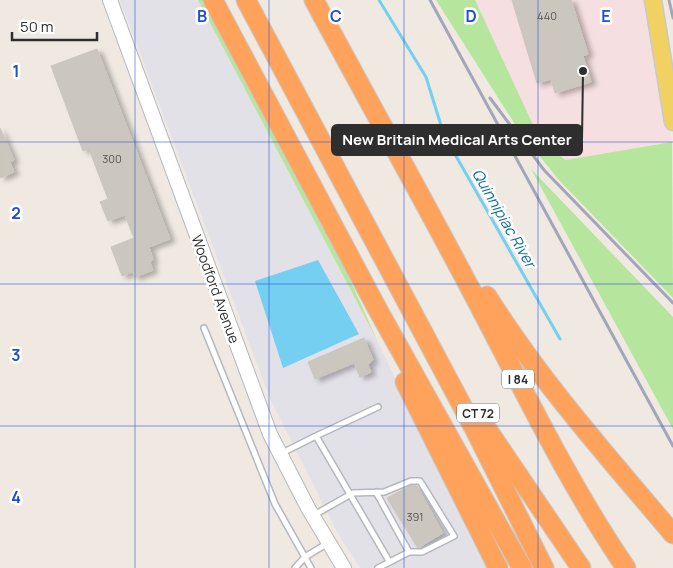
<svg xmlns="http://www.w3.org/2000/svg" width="673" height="568" font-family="Manrope,sans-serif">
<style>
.industrial{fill:#e3e1e8}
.medical{fill:#f5dfe0}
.green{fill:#b6e59e}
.water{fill:#75cff0}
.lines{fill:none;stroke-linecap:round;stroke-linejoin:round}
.stream{stroke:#75cff0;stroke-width:3}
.building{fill:#cbc7bf;stroke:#cbc5ba;filter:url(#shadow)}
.lane-casing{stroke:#b4b7c1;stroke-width:8}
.secondary-casing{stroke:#b4b7c1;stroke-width:16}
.primary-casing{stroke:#c9c9c9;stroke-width:19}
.highway-casing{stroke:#c9c9c9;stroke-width:21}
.lane{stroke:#fff;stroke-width:5}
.secondary{stroke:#fff;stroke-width:14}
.primary{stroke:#f2d163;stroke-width:16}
.highway{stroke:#ffa35c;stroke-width:19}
.rail{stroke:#a3a6b8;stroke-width:3}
.grid{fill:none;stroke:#1d4ed8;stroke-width:1;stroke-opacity:0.55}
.labels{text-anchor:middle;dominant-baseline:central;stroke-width:5;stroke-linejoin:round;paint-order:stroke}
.number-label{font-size:11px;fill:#555452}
.shield{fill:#fff;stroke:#6d6d6d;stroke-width:1}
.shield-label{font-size:12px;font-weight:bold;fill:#2e2e2e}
.street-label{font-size:14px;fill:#2e2e2e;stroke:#fff}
.water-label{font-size:15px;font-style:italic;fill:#0d6fa3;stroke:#fff}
.grid-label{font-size:16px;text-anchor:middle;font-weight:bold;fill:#1d4ed8;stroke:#fff;stroke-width:5;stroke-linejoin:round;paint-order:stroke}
.leader{fill:none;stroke:#2e2e2e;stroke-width:2}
.callout-dot{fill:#2e2e2e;stroke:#fff;stroke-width:2}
.callout{fill:#2e2e2e;stroke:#2e2e2e;stroke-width:2}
.callout-label{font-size:15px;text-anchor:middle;font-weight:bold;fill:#fff}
</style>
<defs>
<filter id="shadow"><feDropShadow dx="5" dy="3" stdDeviation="2.5" flood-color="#0004"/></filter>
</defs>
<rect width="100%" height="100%" fill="#efe9e1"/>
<path class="industrial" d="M 120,0 L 198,0 L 377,340 L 475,547 L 488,568 L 360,568 L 337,532 L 271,401 Z"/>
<path class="medical" d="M 475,0 L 647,0 L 672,142 L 567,160 L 542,144 Z"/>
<path class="green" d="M 198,0 L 204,0 L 335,246 L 377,340 Z
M 436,0 L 475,0 L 542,144 L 566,160 L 672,142 L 673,298 L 558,179 L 518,129 Z
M 531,169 L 673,317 L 673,429 Z"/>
<path class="water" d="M 318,260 L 359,334 L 283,368 L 255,281 Z"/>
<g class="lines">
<path class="stream" d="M 379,0 L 426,77 L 444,135 L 560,339"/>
</g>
<path class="building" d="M 512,0 L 571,0 L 588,54 L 583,56 L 591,82 L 555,93 L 551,79 L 537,83 Z
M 97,49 L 170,239 L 149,247 L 153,260 L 150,262 L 153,270 L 135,277 L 132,272 L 122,276 L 111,247 L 134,238 L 125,215 L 108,221 L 100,202 L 108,199 L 89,149 L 83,151 L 51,66 Z
M 0,128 L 14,160 L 10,162 L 14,172 L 0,178 Z
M 364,338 L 373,360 L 368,365 L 371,372 L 360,377 L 354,363 L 315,379 L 308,362 Z
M 412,485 L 417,486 L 443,533 L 418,548 L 387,498 Z"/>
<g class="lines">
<g class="lane-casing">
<path id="lane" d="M 204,328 L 275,504 L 311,568
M 316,436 L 378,407
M 280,454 L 316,436 L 389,561
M 376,492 L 409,552
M 314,515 L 353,493 L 384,492 L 411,481 L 420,481 L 454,536 L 422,552 L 409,552 L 378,568
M 295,568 L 305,557 L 328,543"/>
</g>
<g class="secondary-casing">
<path id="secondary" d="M 110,0 L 270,434 L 308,508 L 344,568"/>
</g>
<g class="primary-casing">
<path id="primary" d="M 653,0 L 673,122"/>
</g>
<g class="highway-casing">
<path id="highway" d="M 213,0 L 378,310 L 522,568
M 246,0 L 475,430 L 544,568
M 314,0 C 366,97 420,193 471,290 C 521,384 566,480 626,568
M 487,296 C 541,382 608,457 673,534
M 405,382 L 498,568
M 487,429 L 581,568"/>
</g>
<use href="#lane" class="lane"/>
<use href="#secondary" class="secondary"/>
<use href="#primary" class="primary"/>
<use href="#highway" class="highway"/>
<path class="rail" d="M 430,0 L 673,446
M 669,0 L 673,18
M 490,98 L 544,170 L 673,303"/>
</g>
<path class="grid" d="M 135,0 L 135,568M 269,0 L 269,568M 404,0 L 404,568M 538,0 L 538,568M 0,142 L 673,142M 0,284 L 673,284M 0,426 L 673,426"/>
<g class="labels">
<g class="number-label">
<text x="547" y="15">440</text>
<text x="112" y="158">300</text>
<text x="415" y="516">391</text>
</g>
<g class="shield">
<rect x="502" y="369.5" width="32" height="19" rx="4"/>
<rect x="457" y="403.5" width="42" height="19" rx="4"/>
</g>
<g class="shield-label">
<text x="518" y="379">I 84</text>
<text x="478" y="413">CT 72</text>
</g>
<g class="street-label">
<text transform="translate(216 289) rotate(70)">Woodford Avenue</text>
</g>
<g class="water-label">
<text transform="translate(504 218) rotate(60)">Quinnipiac River</text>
</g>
</g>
<g class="grid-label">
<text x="202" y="22">B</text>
<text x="336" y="22">C</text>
<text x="471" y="22">D</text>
<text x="606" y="22">E</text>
<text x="16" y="77">1</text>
<text x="16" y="219">2</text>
<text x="16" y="361">3</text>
<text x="16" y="503">4</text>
</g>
<path class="leader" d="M583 71L582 140"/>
<circle class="callout-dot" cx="583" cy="71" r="5"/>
<rect class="callout" x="332" y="125" width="250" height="30" rx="5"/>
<g class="callout-label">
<text x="457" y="145">New Britain Medical Arts Center</text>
</g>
<path d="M12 32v8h85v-8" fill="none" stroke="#2e2e2e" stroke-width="2.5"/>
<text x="20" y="32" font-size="15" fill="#2e2e2e" stroke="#ffffff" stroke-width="4" paint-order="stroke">50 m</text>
</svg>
